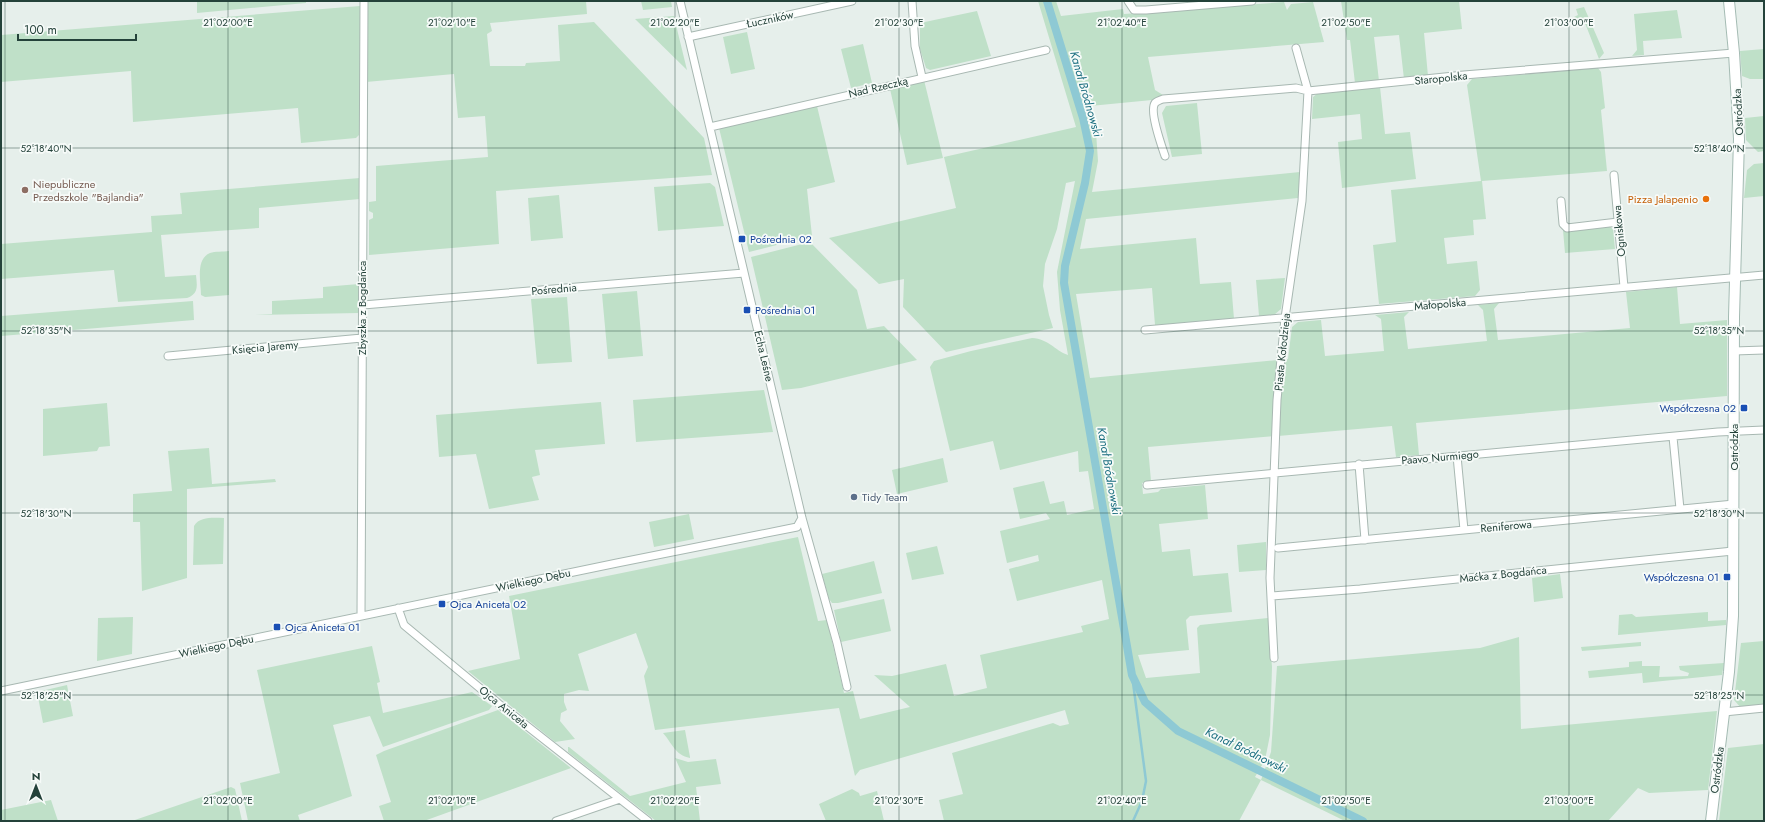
<svg xmlns="http://www.w3.org/2000/svg" width="1765" height="822" font-family="Jost,sans-serif">
<style>
.green{fill:#bfe0c8}
.lines{fill:none;stroke-linecap:round;stroke-linejoin:round}
.stream{stroke:#8ec9d4;stroke-width:2.5}
.canal{stroke:#8ec9d4;stroke-width:8}
.street-casing{stroke:#a8b8b2;stroke-width:9}
.secondary-casing{stroke:#a4bbb3;stroke-width:12}
.street{stroke:#fff;stroke-width:7}
.secondary{stroke:#fff;stroke-width:10}
.ticks{fill:none;stroke:#24423a;stroke-width:1;stroke-opacity:0.45}
.education-dot{fill:#8d6e63;stroke:#f7fbf9;stroke-width:1.5}
.food-dot{fill:#e8710a;stroke:#f7fbf9;stroke-width:1.5}
.transit-dot{fill:#1a4fb4;stroke:#f7fbf9;stroke-width:1.5}
.service-dot{fill:#5c6f8a;stroke:#f7fbf9;stroke-width:1.5}
.labels{text-anchor:middle;dominant-baseline:central;stroke-width:3.5;stroke-linejoin:round;paint-order:stroke}
.street-label{font-size:11px;fill:#24423a;stroke:#f7fbf9}
.education-label{font-size:11px;fill:#785e54;stroke:#f7fbf9;text-anchor:start}
.food-label{font-size:11px;fill:#c56008;stroke:#f7fbf9;text-anchor:end}
.transit-label{font-size:11px;fill:#164399;stroke:#f7fbf9;text-anchor:start}
.service-label{font-size:11px;fill:#4e5e75;stroke:#f7fbf9;text-anchor:start}
.water-label{font-size:12px;font-style:italic;fill:#1c6f80;stroke:#f7fbf9}
.ticks-label{font-size:10px;text-anchor:middle;fill:#24423a;stroke:#f7fbf9;stroke-width:3.5;stroke-linejoin:round;paint-order:stroke}
</style>
<rect width="100%" height="100%" fill="#e6efeb"/>
<path class="green" d="M 197,1 L 306,1 L 306,3 L 197,13 Z
M 367,1 L 586,1 L 587,14 L 490,23 L 492,31 L 487,34 L 490,66 L 525,66 L 526,63 L 560,61 L 558,25 L 594,22 L 704,138 L 712,175 L 496,191 L 499,244 L 369,255 L 369,220 L 373,218 L 373,213 L 369,211 L 369,202 L 376,201 L 376,166 L 488,157 L 485,116 L 458,118 L 454,74 L 366,82 Z
M 641,1 L 671,1 L 672,7 L 643,10 Z
M 1038,1 L 1056,1 L 1061,16 L 1123,9 L 1124,14 L 1284,2 L 1287,10 L 1291,4 L 1313,2 L 1324,42 L 1148,57 L 1155,90 L 1163,95 L 1152,100 L 1090,106 L 1096,132 L 1098,161 L 1092,192 L 1300,172 L 1298,198 L 1086,219 L 1080,249 L 1196,238 L 1200,284 L 1231,282 L 1234,319 L 1155,325 L 1152,288 L 1076,294 L 1090,378 L 1278,360 L 1274,436 L 1148,447 L 1151,481 L 1142,483 L 1143,494 L 1158,492 L 1161,489 L 1205,485 L 1208,519 L 1159,524 L 1162,552 L 1190,549 L 1193,576 L 1228,573 L 1232,612 L 1190,616 L 1186,620 L 1189,650 L 1138,655 L 1146,678 L 1200,673 L 1197,628 L 1200,625 L 1268,618 L 1272,667 L 1270,735 L 1265,760 L 1255,777 L 1261,780 L 1271,752 L 1277,666 L 1480,648 L 1519,637 L 1521,729 L 1717,711 L 1708,790 L 1649,793 L 1638,788 L 1608,821 L 1345,821 L 1261,780 L 1239,821 L 944,821 L 939,800 L 963,794 L 952,753 L 1053,723 L 1060,726 L 1069,724 L 1065,710 L 860,770 L 855,776 L 839,708 L 655,730 L 644,676 L 648,667 L 636,633 L 578,654 L 589,691 L 579,690 L 564,694 L 564,702 L 567,710 L 561,713 L 560,721 L 575,739 L 555,742 L 468,671 L 520,659 L 509,596 L 798,537 L 818,621 L 827,620 L 844,693 L 853,691 L 860,719 L 910,707 L 874,675 L 892,676 L 946,664 L 954,696 L 987,688 L 980,655 L 1083,632 L 1081,626 L 1109,619 L 1102,580 L 1017,601 L 1009,569 L 1039,561 L 1038,555 L 1007,563 L 1000,531 L 1050,519 L 1046,513 L 1020,519 L 1013,488 L 1044,481 L 1050,504 L 1064,501 L 1067,515 L 1094,509 L 1088,471 L 1079,472 L 1078,451 L 1000,470 L 993,441 L 950,451 L 930,367 L 934,361 L 971,351 L 1032,338 C 1049,339 1054,350 1068,355 L 1060,310 L 1057,272 L 1075,181 L 1066,183 L 1057,229 L 1045,264 L 1043,286 L 1049,315 L 1053,328 L 946,352 L 903,307 L 904,279 L 879,284 L 829,238 L 956,208 L 944,157 L 1076,127 Z
M 1341,1 L 1459,1 L 1462,29 L 1424,33 L 1428,76 L 1404,79 L 1399,35 L 1374,37 L 1379,81 L 1355,83 L 1350,40 L 1347,40 Z
M 360,6 L 360,134 L 356,138 L 301,143 L 298,108 L 133,122 L 131,71 L 1,82 L 1,35 Z
M 1584,7 L 1604,53 L 1599,59 L 1585,23 L 1578,25 L 1574,17 L 1578,15 L 1576,9 Z
M 1677,10 L 1682,38 L 1643,41 L 1644,55 L 1632,56 L 1637,50 L 1634,14 Z
M 977,11 L 991,56 L 930,70 L 926,68 L 920,49 L 920,23 Z
M 674,16 L 675,19 L 670,21 L 671,27 L 676,25 L 687,70 L 635,19 Z
M 747,32 L 755,69 L 731,74 L 723,37 Z
M 863,44 L 872,83 L 851,88 L 841,49 Z
M 1764,49 L 1764,79 L 1750,79 L 1742,76 L 1740,51 Z
M 1598,68 L 1601,72 L 1605,108 L 1601,110 L 1607,171 L 1482,181 L 1486,219 L 1473,220 L 1474,235 L 1444,238 L 1447,264 L 1477,261 L 1480,290 L 1475,296 L 1379,304 L 1373,245 L 1396,242 L 1391,190 L 1481,181 L 1467,85 L 1472,79 Z
M 924,80 L 943,158 L 907,165 L 890,89 Z
M 1380,87 L 1385,134 L 1410,132 L 1416,179 L 1342,188 L 1338,142 L 1362,139 L 1360,114 L 1312,119 L 1313,97 L 1318,93 Z
M 1197,103 L 1202,154 L 1172,157 L 1162,113 L 1166,106 Z
M 817,106 L 835,182 L 807,189 L 812,236 L 749,252 L 719,128 Z
M 1764,116 L 1764,151 L 1758,152 L 1746,140 L 1745,118 Z
M 1764,163 L 1764,196 L 1744,198 L 1747,170 L 1754,164 Z
M 360,178 L 360,199 L 259,208 L 259,228 L 161,235 L 165,277 L 196,275 C 197,285 199,294 187,298 L 118,302 L 114,270 L 1,279 L 1,244 L 152,232 L 151,216 L 182,214 L 180,193 Z
M 710,183 L 715,187 L 724,226 L 658,231 L 654,187 Z
M 559,195 L 563,238 L 531,241 L 528,198 Z
M 1609,226 L 1613,229 L 1615,249 L 1565,253 L 1563,230 Z
M 810,242 L 857,290 L 867,329 L 884,326 L 917,360 L 801,388 L 782,390 L 751,257 Z
M 229,251 L 229,295 L 205,297 L 201,295 C 201,283 195,259 210,253 C 215,251 223,252 229,251 Z
M 1285,278 L 1281,309 L 1274,315 L 1259,316 L 1256,280 Z
M 359,284 L 359,313 L 255,315 L 272,314 L 272,301 L 323,298 L 323,287 Z
M 1677,287 L 1680,324 L 1727,320 L 1727,396 L 1416,423 L 1419,455 L 1396,457 L 1392,426 L 1278,436 L 1284,360 L 1288,359 L 1292,327 L 1298,322 L 1321,320 L 1325,356 L 1384,351 L 1381,319 L 1375,315 L 1409,312 L 1404,317 L 1408,349 L 1487,341 L 1483,310 L 1478,305 L 1499,303 L 1494,309 L 1498,340 L 1630,328 L 1626,292 Z
M 637,291 L 643,356 L 608,359 L 602,294 Z
M 567,297 L 572,362 L 537,364 L 531,299 Z
M 193,301 L 194,320 L 1,336 L 1,316 Z
M 764,390 L 773,432 L 636,442 L 633,400 Z
M 601,402 L 605,444 L 535,450 L 540,475 L 532,477 L 539,500 L 489,509 L 476,454 L 439,457 L 436,415 Z
M 107,403 L 110,446 L 99,447 L 97,451 L 43,456 L 43,409 Z
M 209,448 L 212,484 L 275,479 L 276,482 L 187,489 L 187,578 L 142,591 L 140,522 L 133,522 L 133,494 L 172,491 L 168,451 Z
M 943,458 L 948,482 L 897,494 L 892,470 Z
M 689,514 L 694,539 L 654,547 L 649,522 Z
M 224,518 L 223,564 L 193,565 L 194,526 C 200,516 214,518 224,518 Z
M 1266,542 L 1266,570 L 1239,572 L 1237,545 Z
M 937,546 L 944,574 L 912,580 L 906,553 Z
M 874,561 L 882,593 L 838,603 L 832,603 L 829,599 L 822,574 Z
M 1560,574 L 1563,598 L 1534,602 L 1532,578 Z
M 884,599 L 891,631 L 841,642 L 834,610 Z
M 1708,612 L 1708,621 L 1726,620 L 1726,625 L 1618,635 L 1619,615 L 1632,614 L 1636,617 Z
M 133,617 L 132,654 L 97,661 L 98,618 Z
M 1764,641 L 1764,705 L 1741,708 L 1734,700 L 1741,643 Z
M 1641,642 L 1641,646 L 1582,651 L 1581,647 Z
M 372,646 L 380,682 L 377,683 L 383,713 L 472,692 L 492,706 L 489,710 L 383,747 L 370,716 L 333,725 L 352,796 L 298,815 L 300,821 L 248,821 L 240,783 L 280,773 L 257,670 Z
M 1642,661 L 1642,666 L 1660,666 L 1659,677 L 1688,676 L 1689,673 L 1680,670 L 1679,666 L 1724,663 L 1722,675 L 1643,683 L 1642,673 L 1589,678 L 1588,671 L 1629,667 L 1629,662 Z
M 67,685 L 73,716 L 43,723 L 37,692 Z
M 498,710 L 571,768 L 424,821 L 384,821 L 379,806 L 391,802 L 376,755 L 384,751 Z
M 685,730 L 690,757 L 690,758 C 675,755 672,743 663,733 Z
M 1764,744 L 1764,821 L 1719,821 L 1728,748 Z
M 568,747 L 569,747 L 630,796 L 686,782 L 675,758 L 688,762 L 716,759 L 721,784 L 696,787 L 700,821 L 656,821 L 568,752 Z
M 231,787 L 235,789 L 242,821 L 132,821 Z
M 852,789 L 859,793 L 860,796 L 877,791 L 884,821 L 826,821 L 819,804 Z
M 51,800 L 58,821 L 1,821 L 1,810 Z"/>
<g class="lines">
<path class="stream" d="M 1132,675 L 1146,781 L 1142,801 L 1133,821"/>
<path class="canal" d="M 1047,1 L 1083,118 L 1090,151 L 1085,183 L 1065,266 L 1064,283 L 1132,675 L 1145,702 L 1178,731 L 1363,821"/>
<g class="street-casing">
<path id="street" d="M 680,1 L 802,518 L 837,643 L 847,687
M 912,1 L 915,46 L 922,77
M 1128,1 L 1134,10 L 1146,10 L 1252,1
M 688,37 L 852,1
M 710,127 L 1046,50
M 1165,156 C 1162,147 1149,111 1155,103 C 1157,101 1160,100 1163,99 L 1296,88 L 1308,91 L 1464,75 L 1734,53
M 1614,175 L 1624,287
M 1561,201 L 1563,224 L 1567,228 L 1618,222
M 363,305 L 744,273
M 1145,330 L 1764,275
M 1734,351 L 1764,350
M 168,356 L 362,338
M 1673,437 L 1680,509
M 1457,456 L 1464,530
M 1359,464 L 1365,540
M 1147,485 L 1718,432 L 1764,430
M 1278,548 L 1734,504
M 1272,596 L 1360,589 L 1733,551
M 398,608 L 404,625 L 499,704 L 648,821
M 361,616 L 364,1
M 1274,658 L 1270,578 L 1277,400 L 1285,318 L 1302,201 L 1308,91 L 1296,48
M 1,691 L 617,563 L 797,527 L 802,518
M 1724,712 L 1764,708
M 556,821 L 620,799"/>
</g>
<g class="secondary-casing">
<path id="secondary" d="M 1711,821 L 1729,672 L 1733,616 L 1734,317 L 1739,139 L 1734,53 L 1729,1"/>
</g>
<use href="#street" class="street"/>
<use href="#secondary" class="secondary"/>
</g>
<path class="ticks" d="M 5,1 L 5,821M 228,1 L 228,821M 452,1 L 452,821M 675,1 L 675,821M 899,1 L 899,821M 1122,1 L 1122,821M 1346,1 L 1346,821M 1569,1 L 1569,821M 1,148 L 1764,148M 1,331 L 1764,331M 1,513 L 1764,513M 1,695 L 1764,695"/>
<circle class="education-dot" cx="25" cy="190" r="4"/>
<circle class="food-dot" cx="1706" cy="199" r="4"/>
<g class="transit-dot">
<rect x="738" y="235" width="8" height="8" rx="2"/>
<rect x="743" y="306" width="8" height="8" rx="2"/>
<rect x="1740" y="404" width="8" height="8" rx="2"/>
<rect x="1723" y="573" width="8" height="8" rx="2"/>
<rect x="438" y="600" width="8" height="8" rx="2"/>
<rect x="273" y="623" width="8" height="8" rx="2"/>
</g>
<circle class="service-dot" cx="854" cy="497" r="4"/>
<g class="labels">
<g class="street-label">
<text transform="translate(770 19) rotate(-12)">Łuczników</text>
<text transform="translate(1441 78) rotate(-6)">Staropolska</text>
<text transform="translate(878 87) rotate(-13)">Nad Rzeczką</text>
<text transform="translate(1738 112) rotate(-93)">Ostródzka</text>
<text transform="translate(1619 231) rotate(-95)">Ogniskowa</text>
<text transform="translate(554 289) rotate(-5)">Pośrednia</text>
<text transform="translate(1440 304) rotate(-5)">Małopolska</text>
<text transform="translate(362 308) rotate(-90)">Zbyszka z Bogdańca</text>
<text transform="translate(265 347) rotate(-5)">Księcia Jaremy</text>
<text transform="translate(1282 352) rotate(-84)">Piasta Kołodzieja</text>
<text transform="translate(764 356) rotate(77)">Echa Leśne</text>
<text transform="translate(1734 447) rotate(-90)">Ostródzka</text>
<text transform="translate(1440 457) rotate(-5)">Paavo Nurmiego</text>
<text transform="translate(1506 526) rotate(-5)">Reniferowa</text>
<text transform="translate(1503 574) rotate(-6)">Maćka z Bogdańca</text>
<text transform="translate(533 580) rotate(-12)">Wielkiego Dębu</text>
<text transform="translate(216 646) rotate(-12)">Wielkiego Dębu</text>
<text transform="translate(504 707) rotate(39)">Ojca Aniceta</text>
<text transform="translate(1717 770) rotate(-83)">Ostródzka</text>
</g>
<g class="education-label">
<text x="33" y="184">Niepubliczne<tspan x="33" dy="13">Przedszkole "Bajlandia"</tspan></text>
</g>
<g class="food-label">
<text x="1698" y="199">Pizza Jalapenio</text>
</g>
<g class="transit-label">
<text x="750" y="239">Pośrednia 02</text>
<text x="755" y="310">Pośrednia 01</text>
<text x="1736" y="408" text-anchor="end">Współczesna 02</text>
<text x="1719" y="577" text-anchor="end">Współczesna 01</text>
<text x="450" y="604">Ojca Aniceta 02</text>
<text x="285" y="627">Ojca Aniceta 01</text>
</g>
<g class="service-label">
<text x="862" y="497">Tidy Team</text>
</g>
<g class="water-label">
<text transform="translate(1086 94) rotate(74)">Kanał Bródnowski</text>
<text transform="translate(1109 471) rotate(80)">Kanał Bródnowski</text>
<text transform="translate(1246 750) rotate(26)">Kanał Bródnowski</text>
</g>
</g>
<g class="ticks-label">
<text x="228" y="26">21°02'00"E</text>
<text x="452" y="26">21°02'10"E</text>
<text x="675" y="26">21°02'20"E</text>
<text x="899" y="26">21°02'30"E</text>
<text x="1122" y="26">21°02'40"E</text>
<text x="1346" y="26">21°02'50"E</text>
<text x="1569" y="26">21°03'00"E</text>
<text x="46" y="152">52°18'40"N</text>
<text x="1719" y="152">52°18'40"N</text>
<text x="46" y="334">52°18'35"N</text>
<text x="1719" y="334">52°18'35"N</text>
<text x="46" y="517">52°18'30"N</text>
<text x="1719" y="517">52°18'30"N</text>
<text x="46" y="699">52°18'25"N</text>
<text x="1719" y="699">52°18'25"N</text>
<text x="228" y="804">21°02'00"E</text>
<text x="452" y="804">21°02'10"E</text>
<text x="675" y="804">21°02'20"E</text>
<text x="899" y="804">21°02'30"E</text>
<text x="1122" y="804">21°02'40"E</text>
<text x="1346" y="804">21°02'50"E</text>
<text x="1569" y="804">21°03'00"E</text>
</g>
<rect width="1765" height="822" fill="none" stroke="#24423a" stroke-width="4"/>
<g transform="translate(36 786)" stroke="#f7fbf9" stroke-width="3" paint-order="stroke">
<path d="M0-3L7 15L0 10L-7 15Z" fill="#24423a"/>
<text y="-6" font-size="11" font-weight="bold" text-anchor="middle" fill="#24423a">N</text>
</g>
<path d="M18 34v6h118v-6" fill="none" stroke="#24423a" stroke-width="2"/>
<text x="24" y="34" font-size="12" fill="#24423a" stroke="#f7fbf9" stroke-width="3" paint-order="stroke">100 m</text>
</svg>
